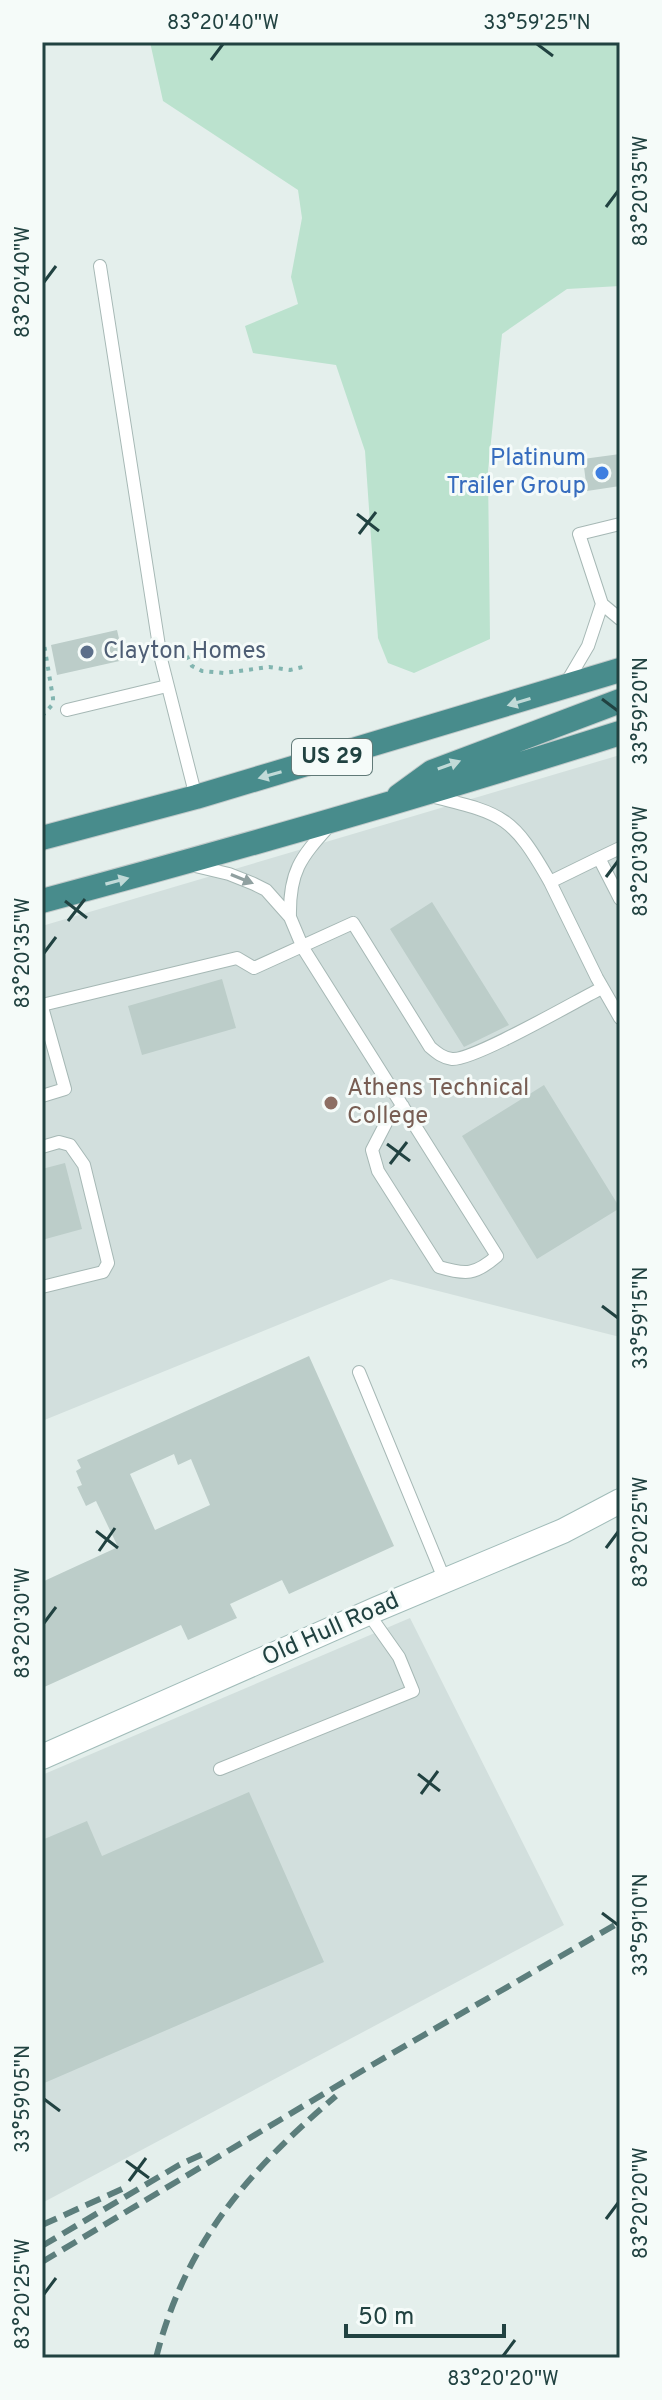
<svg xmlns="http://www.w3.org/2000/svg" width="662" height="2400" font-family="Overpass,sans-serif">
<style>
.built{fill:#d2dfdd}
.green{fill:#bbe2ce}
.building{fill:#bccdc9;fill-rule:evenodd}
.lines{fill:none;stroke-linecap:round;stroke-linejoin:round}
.service-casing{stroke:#a6b8b5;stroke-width:14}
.secondary-casing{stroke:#a1bcb9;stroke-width:26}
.trunk-casing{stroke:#c1caca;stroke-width:26}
.path{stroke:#82b5b0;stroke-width:4;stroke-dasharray:4 6;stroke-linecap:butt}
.service{stroke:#fff;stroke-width:12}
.secondary{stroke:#fff;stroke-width:24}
.trunk{stroke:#488c8c;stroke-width:24}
.rail{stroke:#5c7e7c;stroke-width:6;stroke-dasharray:16 8;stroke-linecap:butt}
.oneway{fill:#c1dad8}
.oneway2{fill:#90a0a0}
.ticks{fill:none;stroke:#214241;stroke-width:3}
.shop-dot{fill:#3f7fe0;stroke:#f5fbf9;stroke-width:3}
.service-dot{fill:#5c6f8a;stroke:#f5fbf9;stroke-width:3}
.education-dot{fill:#8d6e63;stroke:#f5fbf9;stroke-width:3}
.labels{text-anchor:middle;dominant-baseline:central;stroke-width:6;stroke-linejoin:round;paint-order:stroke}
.shield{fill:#f5fbf9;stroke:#617a78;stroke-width:2}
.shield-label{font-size:22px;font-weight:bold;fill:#214241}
.shop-label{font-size:24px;fill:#366cbe;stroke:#f5fbf9;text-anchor:end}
.service-label{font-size:24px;fill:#4e5e75;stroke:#f5fbf9;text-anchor:start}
.education-label{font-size:24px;fill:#785e54;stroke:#f5fbf9;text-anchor:start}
.street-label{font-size:24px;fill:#214241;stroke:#f5fbf9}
.neatline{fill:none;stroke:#214241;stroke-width:3}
.ticks-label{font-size:20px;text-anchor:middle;fill:#214241}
</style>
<rect width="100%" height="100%" fill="#e4efec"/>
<path class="built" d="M 620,755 L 620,1337 L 391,1279 L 42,1421 L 42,926 Z
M 410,1618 L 564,1925 L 42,2203 L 42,1775 Z"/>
<path class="green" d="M 150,42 L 620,42 L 620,286 L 567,289 L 502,334 L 488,471 L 490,639 L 414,673 L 388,663 L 378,638 L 365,451 L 336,365 L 253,353 L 245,326 L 298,304 L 291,277 L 302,218 L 298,190 L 163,101 Z"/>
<path class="building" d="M 620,454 L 620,486 L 587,491 L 583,459 Z
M 117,630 L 124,660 L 57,675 L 51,645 Z
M 432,902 L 509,1025 L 464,1047 L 390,929 Z
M 222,979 L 236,1028 L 142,1055 L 128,1006 Z
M 544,1085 L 620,1208 L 537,1259 L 462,1136 Z
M 65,1163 L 82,1229 L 42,1240 L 42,1169 Z
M 309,1356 L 394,1546 L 289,1594 L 282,1580 L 230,1604 L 237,1618 L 188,1640 L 181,1625 L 42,1688 L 42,1582 L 118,1547 L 96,1501 L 86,1506 L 77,1487 L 82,1485 L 76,1471 L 81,1468 L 77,1460 ZM 174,1454 L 178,1465 L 191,1459 L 210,1505 L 155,1530 L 130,1474 Z
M 249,1792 L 324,1962 L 42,2084 L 42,1840 L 87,1821 L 102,1856 Z"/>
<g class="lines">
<g class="service-casing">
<path id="service" d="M 100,266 L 161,659 L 196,797
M 620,524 L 579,534 L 602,604 L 620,619
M 565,685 L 588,646 L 602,604
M 67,710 L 167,686
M 431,796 C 503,814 512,815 550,882 L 599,858 L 620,899
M 599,858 L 620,848
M 191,865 L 229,874 L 254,884 L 266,890 L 290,917 L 303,948 L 497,1256 C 475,1275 466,1275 439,1267 L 378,1171 L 372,1150 L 387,1121 L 403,1106
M 550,882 L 597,978 L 620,1018
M 290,917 C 289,872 300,858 330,825
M 42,1005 L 237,958 L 254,968 L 353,923 L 430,1047 C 437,1053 443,1058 452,1059 C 473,1061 576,1001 602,988
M 42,1007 L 65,1089 L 42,1096
M 42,1147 L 59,1142 L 70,1145 L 84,1165 L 108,1263 L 103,1272 L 42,1287
M 359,1372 L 445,1581
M 220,1769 L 413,1691 L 399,1657 L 368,1613"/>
</g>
<g class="secondary-casing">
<path id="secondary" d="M 42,1757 L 377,1609 L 563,1531 L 620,1501"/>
</g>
<g class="trunk-casing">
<path id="trunk" d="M 399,796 L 432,772 L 620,701
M 42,838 L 196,797 L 620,670
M 42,901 C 236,849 429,794 620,733"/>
</g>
<path class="path" d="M 182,647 L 192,666 L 202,671 L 224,673 L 269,667 L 290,670 L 303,667
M 42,716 L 53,704 L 53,698 L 44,644"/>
<use href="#service" class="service"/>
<use href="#secondary" class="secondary"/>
<use href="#trunk" class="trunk"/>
<path class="rail" d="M 42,2225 L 122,2189
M 42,2246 L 179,2165 L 203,2154
M 42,2262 L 372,2065 L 620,1922
M 156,2358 C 185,2243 248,2171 336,2096"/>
</g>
<defs><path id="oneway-solid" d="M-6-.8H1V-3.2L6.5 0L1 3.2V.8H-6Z" transform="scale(2)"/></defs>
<g class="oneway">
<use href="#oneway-solid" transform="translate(519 702) rotate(163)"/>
<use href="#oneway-solid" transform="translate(449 765) rotate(-20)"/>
<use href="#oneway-solid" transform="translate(270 775) rotate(164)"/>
<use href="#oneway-solid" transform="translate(117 881) rotate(-15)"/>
</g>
<use class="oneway2" href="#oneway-solid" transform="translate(242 879) rotate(22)"/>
<path class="ticks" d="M 537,44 L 553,56M 211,60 L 223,44M 606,207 L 618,191M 44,282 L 56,266M 357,514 L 379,531M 359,534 L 376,512M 602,699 L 618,711M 606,877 L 618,861M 65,901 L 87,918M 68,921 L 85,899M 44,953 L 56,937M 387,1144 L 410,1161M 390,1164 L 407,1142M 602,1306 L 618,1318M 96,1531 L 118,1548M 606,1548 L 618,1532M 99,1551 L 115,1528M 44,1623 L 56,1607M 418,1774 L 440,1791M 421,1794 L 438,1771M 602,1913 L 618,1925M 44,2099 L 60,2111M 126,2161 L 149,2178M 129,2181 L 146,2158M 606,2219 L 618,2203M 44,2294 L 56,2278M 503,2356 L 515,2340"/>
<circle class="shop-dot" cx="602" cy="473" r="8"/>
<circle class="service-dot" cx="87" cy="652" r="8"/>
<circle class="education-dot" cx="331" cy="1103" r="8"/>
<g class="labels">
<rect class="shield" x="292" y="739" width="80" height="36" rx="6"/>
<g class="shield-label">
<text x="332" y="757">US 29</text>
</g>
<g class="shop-label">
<text x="586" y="459">Platinum<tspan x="586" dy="28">Trailer Group</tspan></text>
</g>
<g class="service-label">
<text x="103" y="652">Clayton Homes</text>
</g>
<g class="education-label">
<text x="347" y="1089">Athens Technical<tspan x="347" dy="28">College</tspan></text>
</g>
<g class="street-label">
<text transform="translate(331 1630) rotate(-24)">Old Hull Road</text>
</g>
</g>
<rect width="662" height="2400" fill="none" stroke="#f5fbf9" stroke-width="88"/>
<path d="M346 2324v12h158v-12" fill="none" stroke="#214241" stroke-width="4"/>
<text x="358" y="2324" font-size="24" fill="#214241" stroke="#f5fbf9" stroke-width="6" paint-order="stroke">50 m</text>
<rect x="44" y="44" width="574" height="2312" class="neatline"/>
<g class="ticks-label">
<text x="223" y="29">83°20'40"W</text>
<text x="537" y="29">33°59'25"N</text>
<text transform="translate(640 191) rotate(-90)" y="7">83°20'35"W</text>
<text transform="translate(22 282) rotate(-90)" y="7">83°20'40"W</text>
<text transform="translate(640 711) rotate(-90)" y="7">33°59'20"N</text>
<text transform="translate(640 861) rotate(-90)" y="7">83°20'30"W</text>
<text transform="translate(22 953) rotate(-90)" y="7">83°20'35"W</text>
<text transform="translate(640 1318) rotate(-90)" y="7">33°59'15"N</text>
<text transform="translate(640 1532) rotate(-90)" y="7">83°20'25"W</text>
<text transform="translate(22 1623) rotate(-90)" y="7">83°20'30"W</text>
<text transform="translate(640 1925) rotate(-90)" y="7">33°59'10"N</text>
<text transform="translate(22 2099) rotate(-90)" y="7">33°59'05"N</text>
<text transform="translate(640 2203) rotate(-90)" y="7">83°20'20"W</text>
<text transform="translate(22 2294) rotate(-90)" y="7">83°20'25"W</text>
<text x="503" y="2385">83°20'20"W</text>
</g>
</svg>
